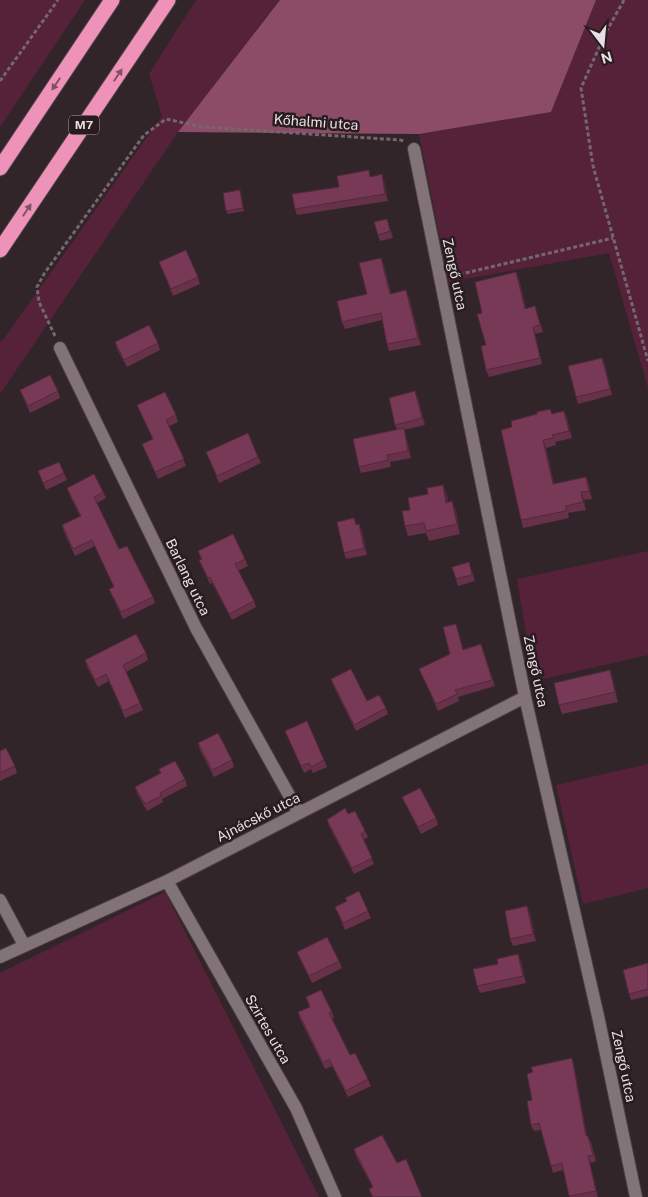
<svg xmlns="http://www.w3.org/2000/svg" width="648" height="1197" font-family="'Public Sans',sans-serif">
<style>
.green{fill:#56223a}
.forest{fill:#8c4c68}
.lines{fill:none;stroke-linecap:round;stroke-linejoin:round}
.street-casing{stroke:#4b4045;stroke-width:14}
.highway-casing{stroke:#4b4045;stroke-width:17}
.path{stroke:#74686c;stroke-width:3;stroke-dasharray:4 2.5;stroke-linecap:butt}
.street{stroke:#827378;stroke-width:12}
.highway{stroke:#ee92ba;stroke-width:15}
.wall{fill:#663149}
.shaded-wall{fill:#53283c}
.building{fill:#773955;stroke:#53283c}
.oneway{fill:#815166}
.labels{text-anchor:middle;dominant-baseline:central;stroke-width:5;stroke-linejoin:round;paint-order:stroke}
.shield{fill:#281c21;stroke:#aea4a8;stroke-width:1}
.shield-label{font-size:12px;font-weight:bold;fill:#e8dfe2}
.street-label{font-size:14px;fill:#e8dfe2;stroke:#281c21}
</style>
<rect width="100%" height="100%" fill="#32252a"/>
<path class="green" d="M 0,0 L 85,0 L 0,127 Z
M 196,0 L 280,0 L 178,132 L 0,394 L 0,341 L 3,340 L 162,116 L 149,74 Z
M 596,0 L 648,0 L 648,388 L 609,253 L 449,282 L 419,134 L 551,112 Z
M 648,551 L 648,655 L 534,681 L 517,579 Z
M 648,764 L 648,888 L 583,904 L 556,785 Z
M 165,892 L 319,1197 L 0,1197 L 0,973 Z"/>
<path class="forest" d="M 280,0 L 596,0 L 551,112 L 419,134 L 178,132 Z"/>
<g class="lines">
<g class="street-casing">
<path id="street" d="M 414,149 L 525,697 L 598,1016 L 636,1197
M 60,348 L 196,628 L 299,813
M 167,881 L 296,1108 L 335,1197
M 0,900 L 24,945
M 0,957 L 167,881 L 525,697"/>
</g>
<g class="highway-casing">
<path id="highway" d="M 0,168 L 112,0
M 0,250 L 168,0"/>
</g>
<path class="path" d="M 624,0 L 606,32 L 581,88 L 593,166 L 648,361
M 0,81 L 58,0
M 453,276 L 613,238
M 55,336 L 39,302 L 37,287 L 44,274 L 144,135 L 166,119 L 203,127 L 400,140 L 404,141"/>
<use href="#street" class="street"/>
<use href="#highway" class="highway"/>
</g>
<path class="wall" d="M 371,176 L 384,181 L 388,201 L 297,215 L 295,209 L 339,187 Z
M 240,190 L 244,211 L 228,214 L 226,211 Z
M 387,219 L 393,238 L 380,241 L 378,235 Z
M 381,258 L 384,265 L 391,294 L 409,297 L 421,345 L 389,351 L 387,344 L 382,320 L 345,329 L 342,322 L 367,294 Z
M 159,262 L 198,277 L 200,284 L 173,296 Z
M 519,279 L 526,309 L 535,306 L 543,332 L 535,334 L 542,364 L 489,377 L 486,370 L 486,345 L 482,313 Z
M 115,342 L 158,343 L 160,350 L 127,367 L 117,349 Z
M 602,358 L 605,365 L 612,395 L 578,404 L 576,397 Z
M 20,390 L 58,391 L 60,398 L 30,413 Z
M 418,398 L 425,425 L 404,430 L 406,435 L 411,458 L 390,462 L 391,467 L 361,473 L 359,467 L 397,430 L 395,425 Z
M 137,405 L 176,415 L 178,422 L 169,426 L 186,466 L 158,479 L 142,444 L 153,439 Z
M 552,414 L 567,418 L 572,438 L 555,442 L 556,445 L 546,448 L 554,484 L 586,477 L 589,485 L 592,499 L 584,500 L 586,510 L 568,513 L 569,518 L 523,528 L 521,520 L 512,427 Z
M 206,452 L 258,457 L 261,463 L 219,483 Z
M 38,471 L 64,473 L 67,480 L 46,490 Z
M 67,488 L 103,492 L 106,498 L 97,503 L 119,549 L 153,597 L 155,603 L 123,619 L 112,596 L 109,589 L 114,587 L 95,546 L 75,556 L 64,532 L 62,525 L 80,516 L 69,494 Z
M 447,495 L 448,502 L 452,501 L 456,511 L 460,534 L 429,541 L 426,533 L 408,536 L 405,526 L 410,510 Z
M 359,524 L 362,531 L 367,555 L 346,559 L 344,553 Z
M 198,551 L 245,559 L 248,566 L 238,571 L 254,601 L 256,607 L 232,620 L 212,583 L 210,584 L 202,567 L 199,560 L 201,559 Z
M 469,562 L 475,581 L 458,586 L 456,579 Z
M 458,630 L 463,649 L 481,644 L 495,686 L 458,697 L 459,701 L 438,711 L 419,669 L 450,654 Z
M 146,653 L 148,660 L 126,672 L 143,710 L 125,718 L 109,681 L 98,687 L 87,667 L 85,660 Z
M 610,670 L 613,680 L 618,702 L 562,714 L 559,705 Z
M 331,679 L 367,701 L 386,708 L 388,714 L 356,731 L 333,685 Z
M 285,731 L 324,760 L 327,767 L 313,773 L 311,769 L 304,773 Z
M 198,743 L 232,760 L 234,767 L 214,777 L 200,750 Z
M 0,751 L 15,766 L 17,773 L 0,781 Z
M 159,769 L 185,779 L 187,786 L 162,799 L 163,802 L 147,811 L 137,793 L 135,787 L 160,773 Z
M 402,797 L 436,818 L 438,825 L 421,834 L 405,804 Z
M 348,814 L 365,831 L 368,837 L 363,840 L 374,864 L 354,874 L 329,826 L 327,820 Z
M 335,907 L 368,911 L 371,918 L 345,930 Z
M 530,913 L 536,941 L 513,946 L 510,939 Z
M 297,952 L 339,961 L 342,968 L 312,983 L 300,959 Z
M 518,954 L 521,961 L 526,983 L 480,993 L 477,986 L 498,964 Z
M 648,963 L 648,996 L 631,1000 L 629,994 Z
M 306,997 L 332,1012 L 334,1018 L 332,1019 L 350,1055 L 368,1079 L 371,1086 L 348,1097 L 332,1066 L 325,1069 L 300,1019 L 298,1012 L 310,1007 Z
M 572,1058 L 574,1065 L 587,1136 L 591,1142 L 596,1161 L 590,1163 L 598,1197 L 570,1197 L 563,1170 L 553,1173 L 541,1130 L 534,1131 L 531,1125 L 533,1072 Z
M 354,1149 L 397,1163 L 422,1197 L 372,1197 L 369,1189 L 373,1188 L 356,1156 Z"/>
<path class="shaded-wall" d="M 382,174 L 384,181 L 388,201 L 385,194 Z
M 381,258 L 384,265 L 392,301 L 390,294 Z
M 516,272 L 519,279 L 527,316 L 525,309 Z
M 406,290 L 409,297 L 421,345 L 418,338 Z
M 533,327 L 535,334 L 542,364 L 540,358 Z
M 602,358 L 605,365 L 612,395 L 610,389 Z
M 415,391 L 418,398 L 425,425 L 422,418 Z
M 564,411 L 567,418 L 572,438 L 569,431 Z
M 404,428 L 406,435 L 411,458 L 408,451 Z
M 543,440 L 546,448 L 556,492 L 553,484 Z
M 586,477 L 589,485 L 592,499 L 589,491 Z
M 443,485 L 447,495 L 450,512 L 446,503 Z
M 581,492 L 584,500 L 586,510 L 583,502 Z
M 452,501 L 456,511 L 460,534 L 457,524 Z
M 359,524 L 362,531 L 367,555 L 364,548 Z
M 610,670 L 613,680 L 618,702 L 615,692 Z
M 527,906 L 530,913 L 536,941 L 533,934 Z
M 518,954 L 521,961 L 526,983 L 523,976 Z
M 572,1058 L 574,1065 L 588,1143 L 586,1136 Z
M 588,1156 L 590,1163 L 598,1197 L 596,1191 Z"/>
<path class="building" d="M 369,170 L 370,177 L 382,174 L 385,194 L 295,209 L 292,194 L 339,187 L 337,176 Z
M 240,190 L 243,208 L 226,211 L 223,193 Z
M 387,219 L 390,231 L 378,235 L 374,222 Z
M 186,250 L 198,277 L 171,289 L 159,262 Z
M 381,258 L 390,294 L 406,290 L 418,338 L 387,344 L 381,313 L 342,322 L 337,301 L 367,294 L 359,263 Z
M 516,272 L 525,309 L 535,306 L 540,325 L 533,327 L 540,358 L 486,370 L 481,346 L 486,345 L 477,314 L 482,313 L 475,282 Z
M 149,325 L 158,343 L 124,360 L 115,342 Z
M 602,358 L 610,389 L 576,397 L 568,366 Z
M 50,375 L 58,391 L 28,406 L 20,390 Z
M 415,391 L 422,418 L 395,425 L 389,398 Z
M 165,392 L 176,415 L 166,420 L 184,459 L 155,472 L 142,444 L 153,439 L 137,405 Z
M 550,409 L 552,414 L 564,411 L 569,431 L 552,435 L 553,438 L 543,440 L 553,484 L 586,477 L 589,491 L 581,492 L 583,502 L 566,506 L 566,511 L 521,520 L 501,430 L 512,427 L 511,421 L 537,414 L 537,412 Z
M 404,428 L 408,451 L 387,455 L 388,460 L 359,467 L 353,439 Z
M 248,433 L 258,457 L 217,476 L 206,452 Z
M 59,462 L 64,473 L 43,483 L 38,471 Z
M 94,474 L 103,492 L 94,497 L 119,549 L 127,546 L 153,597 L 121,612 L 109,589 L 114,587 L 92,540 L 73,549 L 62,525 L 81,516 L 67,488 Z
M 443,485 L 446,503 L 452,501 L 457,524 L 426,531 L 424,523 L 405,526 L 402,511 L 410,510 L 408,498 L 428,494 L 427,488 Z
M 354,518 L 356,525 L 359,524 L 364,548 L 344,553 L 337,522 Z
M 233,534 L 245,559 L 235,564 L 254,601 L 229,614 L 210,577 L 208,578 L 199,560 L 202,559 L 198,551 Z
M 469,562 L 472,575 L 456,579 L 452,567 Z
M 456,624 L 463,650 L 481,644 L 492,680 L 455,690 L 457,694 L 436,704 L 419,669 L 450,654 L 443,627 Z
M 136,634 L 146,653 L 123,665 L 140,703 L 123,711 L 106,674 L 95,680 L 85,660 Z
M 351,669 L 367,701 L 379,695 L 386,708 L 354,725 L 331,679 Z
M 610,670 L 615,692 L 559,705 L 554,683 Z
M 307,721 L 324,760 L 311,767 L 309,763 L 301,766 L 285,731 Z
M 218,733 L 232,760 L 212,770 L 198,743 Z
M 6,748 L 15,766 L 0,773 L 0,751 Z
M 175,761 L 185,779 L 160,793 L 161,796 L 145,804 L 135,787 L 161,773 L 159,769 Z
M 420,788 L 436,818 L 418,827 L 402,797 Z
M 345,808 L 348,814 L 355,811 L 365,831 L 361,834 L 372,858 L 352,868 L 327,820 Z
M 359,891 L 368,911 L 343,923 L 335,907 L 347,901 L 345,898 Z
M 527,906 L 533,934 L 510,939 L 505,911 Z
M 327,937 L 339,961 L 309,976 L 297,952 Z
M 518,954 L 523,976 L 477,986 L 473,969 L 498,964 L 497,959 Z
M 648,963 L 648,989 L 629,994 L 623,970 Z
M 321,990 L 332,1012 L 329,1013 L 350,1055 L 355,1053 L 368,1079 L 346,1091 L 329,1059 L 323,1063 L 298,1012 L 310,1007 L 306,997 Z
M 572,1058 L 586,1136 L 588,1136 L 593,1155 L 588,1156 L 596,1191 L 569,1196 L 562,1163 L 551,1166 L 539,1123 L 531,1125 L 527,1101 L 532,1100 L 527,1074 L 533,1072 L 531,1067 Z
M 382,1135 L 397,1163 L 406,1159 L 422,1197 L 373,1197 L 369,1189 L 373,1187 L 354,1149 Z"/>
<defs><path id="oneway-solid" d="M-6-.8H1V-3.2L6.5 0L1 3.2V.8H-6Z" transform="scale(1.25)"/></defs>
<g class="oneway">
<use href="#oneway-solid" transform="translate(118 75) rotate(-56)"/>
<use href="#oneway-solid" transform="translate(56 84) rotate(124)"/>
<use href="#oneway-solid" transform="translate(27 210) rotate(-56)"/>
</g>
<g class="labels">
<rect class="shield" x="69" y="115.5" width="30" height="19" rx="4"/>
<g class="shield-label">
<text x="84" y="125">M7</text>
</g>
<g class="street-label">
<text transform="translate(316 122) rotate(4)">Kőhalmi utca</text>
<text transform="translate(455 274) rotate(78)">Zengő utca</text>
<text transform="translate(188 577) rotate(64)">Barlang utca</text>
<text transform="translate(536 671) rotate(78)">Zengő utca</text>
<text transform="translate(258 817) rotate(-27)">Ajnácskő utca</text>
<text transform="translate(268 1029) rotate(60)">Szirtes utca</text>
<text transform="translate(624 1066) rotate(78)">Zengő utca</text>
</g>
</g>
<g transform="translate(603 45) rotate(164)" stroke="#281c21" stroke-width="4" paint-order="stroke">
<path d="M0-4L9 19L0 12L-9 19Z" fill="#e8dfe2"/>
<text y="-8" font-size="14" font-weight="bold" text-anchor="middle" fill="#e8dfe2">N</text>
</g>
</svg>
